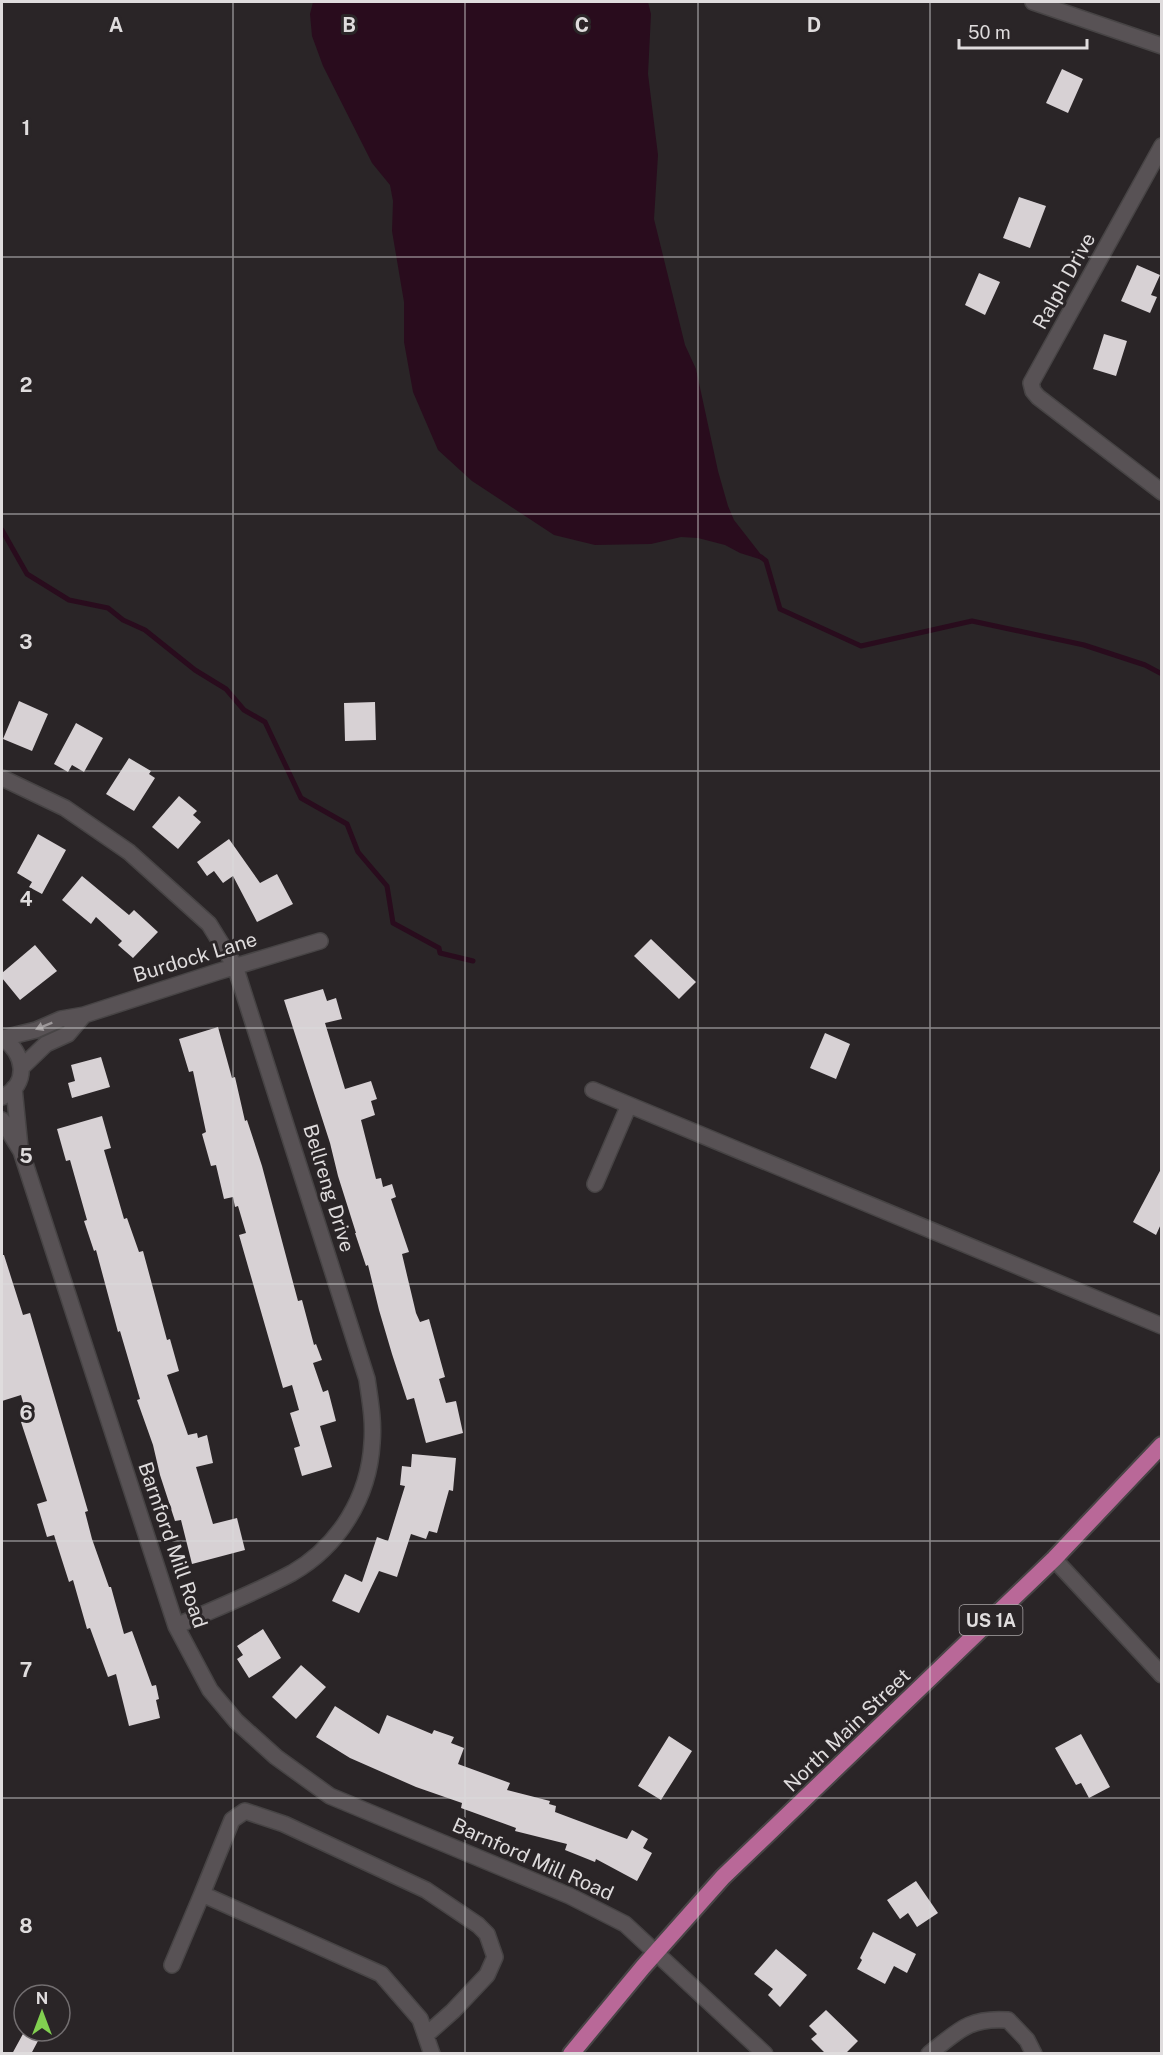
<svg xmlns="http://www.w3.org/2000/svg" width="1163" height="2055" font-family="'Public Sans',sans-serif">
<style>
.water{fill:#290c1d}
.lines{fill:none;stroke-linecap:round;stroke-linejoin:round}
.stream{stroke:#290c1d;stroke-width:5}
.building{fill:#d7d1d4}
.minor-casing{stroke:#474445;stroke-width:18}
.primary-casing{stroke:#474445;stroke-width:20}
.minor{stroke:#585255;stroke-width:15}
.primary{stroke:#b96898;stroke-width:16}
.oneway{fill:#9c9799}
.grid{fill:none;stroke:#dfdcdd;stroke-width:1.5;stroke-opacity:0.55}
.labels{text-anchor:middle;dominant-baseline:central;stroke-width:6;stroke-linejoin:round;paint-order:stroke}
.shield{fill:#2a2527;stroke:#a9a5a6;stroke-width:1.5}
.shield-label{font-size:18px;font-weight:bold;fill:#dfdcdd}
.street-label{font-size:20px;fill:#dfdcdd;stroke:#2a2527}
.grid-label{font-size:20px;text-anchor:middle;font-weight:bold;fill:#dfdcdd;stroke:#2a2527;stroke-width:6;stroke-linejoin:round;paint-order:stroke}
</style>
<rect width="100%" height="100%" fill="#2a2527"/>
<path class="water" d="M 313,2 L 648,2 L 651,14 L 648,74 L 658,155 L 654,219 L 685,345 L 696,369 L 718,471 L 728,506 L 734,520 L 766,561 L 740,553 L 725,545 L 698,538 L 681,537 L 651,544 L 595,545 L 554,535 L 472,481 L 438,450 L 413,392 L 404,342 L 404,302 L 392,231 L 393,201 L 390,185 L 372,163 L 323,66 L 312,36 L 310,14 Z"/>
<g class="lines">
<path class="stream" d="M 2,530 L 27,574 L 69,600 L 108,608 L 123,620 L 145,630 L 195,670 L 226,689 L 244,710 L 265,722 L 301,798 L 347,824 L 358,852 L 387,886 L 393,923 L 439,948 L 440,953 L 473,961
M 761,557 L 766,561 L 780,609 L 861,646 L 972,621 L 1084,645 L 1145,665 L 1162,674"/>
</g>
<path class="building" d="M 1062,69 L 1083,79 L 1068,113 L 1046,103 Z
M 1019,197 L 1046,206 L 1030,248 L 1003,238 Z
M 1137,265 L 1160,275 L 1151,295 L 1157,297 L 1150,313 L 1121,301 Z
M 979,273 L 1000,282 L 985,315 L 965,305 Z
M 1104,334 L 1127,341 L 1116,376 L 1093,369 Z
M 19,701 L 48,714 L 32,751 L 3,739 Z
M 375,702 L 376,740 L 345,741 L 344,703 Z
M 76,723 L 103,738 L 84,772 L 72,765 L 68,772 L 54,764 Z
M 129,758 L 151,771 L 149,774 L 155,778 L 134,811 L 106,794 Z
M 179,796 L 197,811 L 193,815 L 201,822 L 178,849 L 152,827 Z
M 38,834 L 66,850 L 42,894 L 29,887 L 32,882 L 17,873 Z
M 229,839 L 260,883 L 277,874 L 293,904 L 257,922 L 233,876 L 223,883 L 214,871 L 207,876 L 197,862 Z
M 82,876 L 129,915 L 134,910 L 158,932 L 133,958 L 118,945 L 122,941 L 96,917 L 91,924 L 62,900 Z
M 651,939 L 696,982 L 679,999 L 634,956 Z
M 35,945 L 57,971 L 20,1000 L 2,978 L 2,973 Z
M 323,989 L 327,1001 L 336,998 L 342,1019 L 325,1023 L 345,1089 L 371,1081 L 377,1099 L 371,1101 L 375,1115 L 361,1120 L 376,1179 L 381,1178 L 383,1187 L 392,1184 L 396,1197 L 391,1199 L 409,1252 L 402,1254 L 416,1313 L 420,1322 L 429,1319 L 445,1377 L 439,1379 L 446,1403 L 456,1401 L 463,1433 L 426,1443 L 414,1398 L 407,1400 L 392,1354 L 379,1310 L 368,1265 L 366,1266 L 355,1233 L 356,1233 L 338,1176 L 330,1143 L 284,1000 Z
M 218,1027 L 232,1078 L 235,1077 L 245,1121 L 247,1120 L 262,1166 L 298,1301 L 302,1300 L 314,1345 L 316,1344 L 322,1360 L 313,1363 L 323,1392 L 328,1390 L 336,1421 L 320,1426 L 332,1467 L 302,1476 L 294,1448 L 300,1446 L 290,1413 L 299,1410 L 292,1385 L 283,1388 L 239,1235 L 246,1233 L 238,1206 L 235,1207 L 233,1197 L 224,1199 L 216,1165 L 211,1166 L 202,1134 L 206,1132 L 193,1071 L 189,1072 L 179,1039 Z
M 825,1033 L 850,1044 L 836,1079 L 810,1068 Z
M 101,1057 L 110,1087 L 72,1098 L 68,1083 L 75,1081 L 71,1065 Z
M 102,1116 L 111,1148 L 104,1150 L 124,1219 L 127,1218 L 139,1252 L 143,1251 L 167,1340 L 170,1339 L 179,1371 L 167,1375 L 188,1435 L 197,1433 L 198,1438 L 207,1435 L 213,1463 L 196,1467 L 213,1524 L 237,1518 L 245,1550 L 192,1564 L 181,1520 L 175,1521 L 160,1475 L 153,1445 L 137,1400 L 140,1399 L 120,1331 L 118,1332 L 96,1250 L 94,1251 L 84,1221 L 87,1220 L 70,1160 L 66,1161 L 57,1129 Z
M 1161,1169 L 1161,1224 L 1156,1235 L 1133,1222 Z
M 2,1255 L 4,1255 L 23,1315 L 30,1313 L 88,1511 L 85,1512 L 92,1539 L 109,1587 L 111,1587 L 124,1634 L 132,1631 L 152,1686 L 156,1685 L 159,1699 L 156,1700 L 160,1718 L 129,1726 L 116,1674 L 108,1677 L 90,1628 L 87,1629 L 73,1580 L 69,1582 L 54,1535 L 47,1537 L 37,1504 L 47,1501 L 21,1422 L 28,1420 L 21,1395 L 2,1401 Z
M 412,1454 L 456,1458 L 453,1491 L 449,1490 L 437,1533 L 429,1531 L 426,1539 L 411,1534 L 397,1577 L 379,1571 L 359,1613 L 332,1601 L 345,1574 L 362,1582 L 377,1537 L 388,1541 L 405,1486 L 400,1485 L 402,1466 L 411,1467 Z
M 263,1629 L 281,1658 L 249,1678 L 237,1659 L 243,1655 L 237,1646 Z
M 301,1665 L 326,1687 L 296,1719 L 272,1697 Z
M 335,1706 L 379,1734 L 387,1715 L 432,1734 L 434,1730 L 454,1737 L 451,1743 L 464,1748 L 458,1764 L 510,1783 L 507,1790 L 550,1801 L 549,1804 L 556,1806 L 555,1812 L 627,1839 L 632,1830 L 648,1839 L 643,1848 L 652,1853 L 637,1881 L 596,1859 L 595,1862 L 565,1850 L 567,1844 L 515,1831 L 516,1828 L 461,1808 L 462,1803 L 416,1787 L 350,1758 L 316,1737 Z
M 1081,1734 L 1110,1787 L 1089,1798 L 1081,1783 L 1076,1785 L 1055,1748 Z
M 669,1736 L 692,1751 L 661,1800 L 638,1786 Z
M 916,1881 L 938,1913 L 917,1927 L 908,1913 L 900,1919 L 887,1900 Z
M 873,1932 L 916,1954 L 907,1973 L 894,1966 L 885,1984 L 857,1969 L 862,1960 L 860,1958 Z
M 776,1949 L 807,1975 L 780,2007 L 768,1995 L 773,1989 L 754,1974 Z
M 826,2010 L 858,2041 L 845,2054 L 826,2054 L 811,2039 L 817,2034 L 809,2026 Z
M 24,2032 L 39,2039 L 31,2054 L 12,2054 Z"/>
<g class="lines">
<g class="minor-casing">
<path id="minor" d="M 1033,2 L 1162,46
M 1162,146 L 1031,383 L 1033,391 L 1038,397 L 1162,492
M 2,778 L 65,808 L 129,852 L 209,924 L 235,966 L 367,1379 C 370,1400 374,1421 372,1443 C 369,1497 339,1546 292,1573 C 255,1593 214,1609 176,1626
M 2,1038 C 25,1052 30,1085 2,1097
M 3,1038 L 36,1030 L 61,1019 L 84,1015 L 217,972 L 320,941
M 21,1068 L 46,1044 L 68,1034 L 84,1015
M 14,1088 L 20,1148
M 593,1090 L 1162,1326
M 2,1120 L 21,1151 L 176,1626 L 210,1690 L 236,1721 L 276,1757 L 330,1796 L 570,1896 L 625,1924 L 765,2054
M 595,1184 L 629,1105
M 1054,1559 L 1162,1675
M 172,1965 L 202,1894
M 426,2035 L 453,2011 L 487,1975 L 495,1957 L 487,1934 L 478,1925 L 426,1890 L 284,1824 L 245,1811 L 232,1820 L 202,1894 L 381,1974 L 420,2019 L 432,2054
M 929,2054 C 958,2031 969,2017 1008,2020 L 1027,2040 L 1034,2054"/>
</g>
<g class="primary-casing">
<path id="primary" d="M 571,2054 L 643,1967 L 723,1877 L 1054,1559 L 1162,1445"/>
</g>
<use href="#minor" class="minor"/>
<use href="#primary" class="primary"/>
</g>
<defs><path id="oneway-solid" d="M-6-.8H1V-3.2L6.5 0L1 3.2V.8H-6Z" transform="scale(1.5)"/></defs>
<use class="oneway" href="#oneway-solid" transform="translate(44 1026) rotate(158)"/>
<path class="grid" d="M 233,2 L 233,2054M 465,2 L 465,2054M 698,2 L 698,2054M 930,2 L 930,2054M 2,257 L 1162,257M 2,514 L 1162,514M 2,771 L 1162,771M 2,1028 L 1162,1028M 2,1284 L 1162,1284M 2,1541 L 1162,1541M 2,1798 L 1162,1798"/>
<g class="labels">
<rect class="shield" x="959.5" y="1605" width="63" height="30" rx="4.5"/>
<g class="shield-label">
<text x="991" y="1620">US 1A</text>
</g>
<g class="street-label">
<text transform="translate(1064 281) rotate(-61)">Ralph Drive</text>
<text transform="translate(195 957) rotate(-17)">Burdock Lane</text>
<text transform="translate(329 1188) rotate(73)">Bellreng Drive</text>
<text transform="translate(173 1545) rotate(71)">Barnford Mill Road</text>
<text transform="translate(847 1730) rotate(-44)">North Main Street</text>
<text transform="translate(533 1859) rotate(24)">Barnford Mill Road</text>
</g>
</g>
<g class="grid-label">
<text x="116" y="32">A</text>
<text x="349" y="32">B</text>
<text x="582" y="32">C</text>
<text x="814" y="32">D</text>
<text x="26" y="135">1</text>
<text x="26" y="392">2</text>
<text x="26" y="649">3</text>
<text x="26" y="906">4</text>
<text x="26" y="1163">5</text>
<text x="26" y="1420">6</text>
<text x="26" y="1677">7</text>
<text x="26" y="1933">8</text>
</g>
<rect width="1163" height="2055" fill="none" stroke="#dfdcdd" stroke-width="6"/>
<g transform="translate(42 2013)"><circle r="28" fill="#2a2527" stroke="#726e70" stroke-width="1.5"/>
<path d="M0-4.5L10 22L0 15L-10 22Z" fill="#81d050"/>
<text y="-9" font-size="16" font-weight="bold" text-anchor="middle" fill="#dfdcdd">N</text>
</g>
<path d="M959 39v9h128v-9" fill="none" stroke="#dfdcdd" stroke-width="3"/>
<text x="968" y="39" font-size="18" fill="#dfdcdd" stroke="#2a2527" stroke-width="4.5" paint-order="stroke">50 m</text>
</svg>
